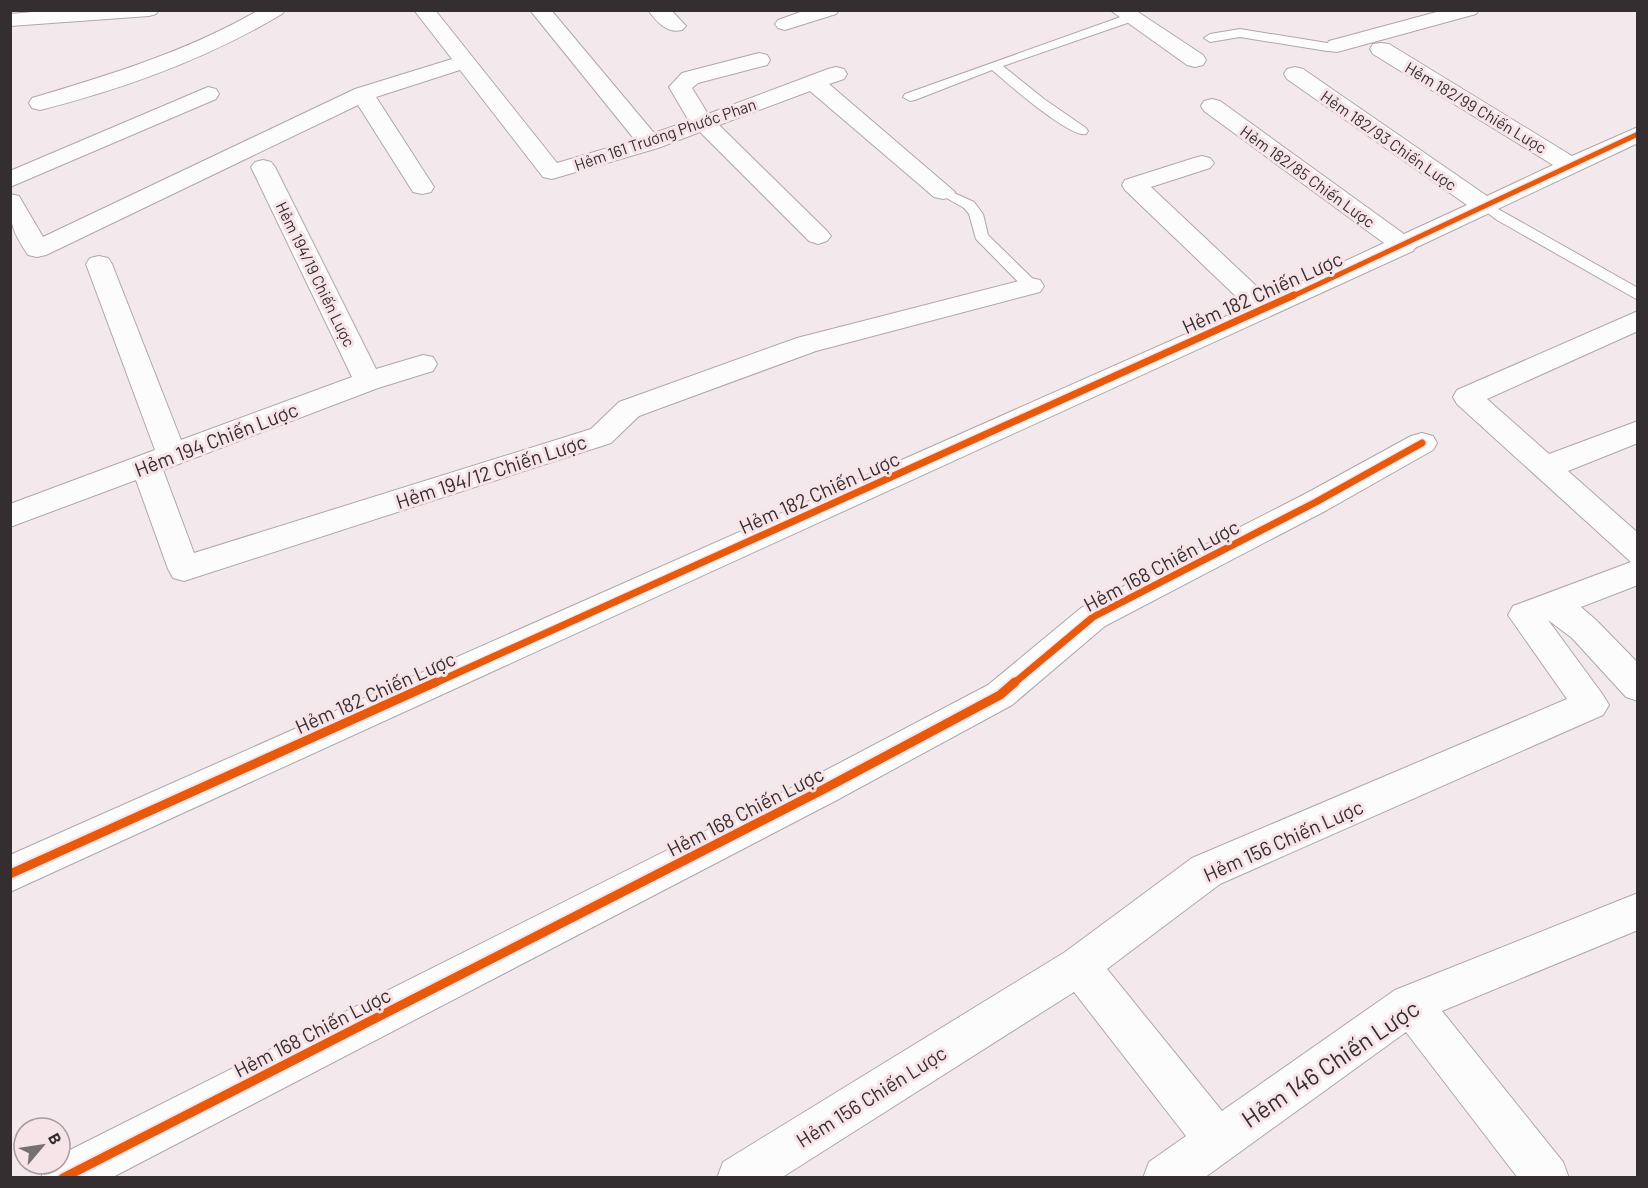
<svg xmlns="http://www.w3.org/2000/svg" width="1648" height="1188" font-family="Barlow,sans-serif">
<style>
.lines{fill:none;stroke-linecap:round;stroke-linejoin:round}
.lane-casing{stroke:#afa7aa;stroke-width:2}
.street-casing{stroke:#afa7aa;stroke-width:2}
.secondary-casing{stroke:#afa7aa;stroke-width:2}
.lane{fill:#fdfcfc;fill-rule:evenodd}
.street{fill:#fdfcfc;fill-rule:evenodd}
.secondary{fill:#fdfcfc;fill-rule:evenodd}
.cycleway-far2-casing{stroke:#f7e4e8;stroke-width:8}
.cycleway-far1-casing{stroke:#f7e4e8;stroke-width:10}
.cycleway-casing{stroke:#f7e4e8;stroke-width:13}
.cycleway-far2{stroke:#e8590c;stroke-width:5}
.cycleway-far1{stroke:#e8590c;stroke-width:7}
.cycleway{stroke:#e8590c;stroke-width:9}
.labels{text-anchor:middle;dominant-baseline:central;stroke-width:6;stroke-linejoin:round;paint-order:stroke}
.far-street-label{font-size:16px;fill:#352e30;stroke:#f7e4e8}
.street-label{font-size:20px;fill:#352e30;stroke:#f7e4e8}
.near-street-label{font-size:24px;fill:#352e30;stroke:#f7e4e8}
</style>
<rect width="100%" height="100%" fill="#f3e8eb"/>
<g class="lines">
<g class="lane-casing">
<path id="lane" d="M 1129,14 L 1135,18 L 1133,21 L 1003,66 L 1044,99 L 1086,128 L 1088,131 L 1086,134 C 1070,138 1007,83 992,70 L 915,100 L 910,101 L 903,97 L 905,94 Z
M 1240,29 L 1327,43 L 1337,42 L 1343,46 L 1341,49 L 1327,51 L 1240,37 L 1210,42 L 1204,38 L 1210,34 Z
M 943,188 L 974,202 L 983,214 L 988,235 L 1037,283 L 1039,286 L 1037,289 L 1025,289 L 976,239 L 969,214 L 964,208 L 936,192 Z
M 1484,201 L 1638,288 L 1638,300 L 1497,220 L 1477,205 Z"/>
</g>
<g class="street-casing">
<path id="street" d="M 259,10 L 285,10 L 282,14 C 208,58 124,89 40,110 L 32,108 L 29,103 L 32,98 C 110,75 188,51 259,10 Z
M 414,10 L 435,10 L 557,163 L 635,140 L 530,10 L 551,10 L 654,133 L 689,121 L 669,87 L 682,73 L 759,53 L 767,55 L 770,60 L 767,65 L 698,83 L 692,88 L 708,114 L 828,69 L 836,67 L 844,69 L 847,74 L 844,79 L 829,84 L 955,192 L 952,197 L 943,199 L 934,197 L 810,91 L 719,125 L 827,231 L 831,236 L 827,241 L 818,244 L 809,241 L 700,132 L 658,148 L 552,179 L 543,177 L 460,70 L 376,97 L 434,187 L 431,192 L 422,194 L 413,192 L 358,105 L 46,255 L 37,257 L 28,255 C 11,229 10,223 10,194 L 19,196 L 43,237 L 355,89 L 452,59 Z
M 648,10 L 671,10 L 686,26 L 682,30 C 667,34 657,22 648,10 Z
M 806,10 L 839,10 L 836,14 L 785,30 L 778,28 L 775,24 L 778,20 Z
M 1110,10 L 1135,10 L 1203,55 L 1206,60 L 1203,65 L 1195,67 L 1187,65 Z
M 1444,10 L 1479,10 L 1476,14 L 1337,52 L 1329,51 L 1326,46 L 1329,41 Z
M 1381,43 L 1389,44 L 1572,156 L 1638,127 L 1638,143 L 1415,248 L 1413,251 L 10,892 L 10,855 L 1247,307 L 1125,190 L 1122,185 L 1125,180 L 1194,158 L 1202,156 L 1210,158 L 1214,163 L 1210,168 L 1151,187 L 1268,297 L 1384,243 L 1204,111 L 1201,106 L 1204,101 L 1212,99 L 1220,101 L 1404,234 L 1467,205 L 1287,79 L 1284,74 L 1287,69 L 1295,67 L 1303,69 L 1487,196 L 1553,165 L 1373,54 L 1370,49 L 1373,44 Z
M 208,87 L 216,89 L 219,94 L 216,99 L 10,187 L 10,171 Z
M 263,160 L 271,162 L 275,167 L 376,369 L 423,355 L 433,357 L 437,364 L 433,371 L 378,388 L 163,470 L 194,553 L 591,429 L 619,402 L 797,338 L 1031,278 L 1040,280 L 1044,286 L 1040,292 L 816,351 L 639,416 L 611,443 L 184,581 L 173,578 L 168,569 L 136,480 L 10,527 L 10,504 L 155,450 L 86,264 L 90,258 L 99,256 L 108,258 L 112,264 L 181,440 L 352,377 L 251,167 L 255,162 Z
M 1638,311 L 1638,331 L 1487,399 L 1549,454 L 1638,421 L 1638,443 L 1568,471 L 1638,533 L 1638,585 L 1581,607 L 1596,620 L 1638,663 L 1638,701 L 1626,697 L 1572,638 L 1548,620 L 1603,695 L 1609,705 L 1603,715 L 1220,884 L 1107,969 L 1222,1111 L 1395,990 L 1638,893 L 1638,930 L 1442,1011 L 1563,1162 L 1569,1178 L 1518,1178 L 1406,1032 L 1204,1178 L 1143,1178 L 1149,1162 L 1186,1136 L 1074,992 L 781,1178 L 717,1178 L 723,1162 L 1065,952 L 1192,858 L 1567,699 L 1508,615 L 1513,606 L 1631,562 L 1457,404 L 1453,397 L 1457,390 Z
M 1422,433 L 1433,436 L 1437,443 L 1433,450 L 1327,510 L 1105,626 L 1012,705 L 837,800 L 111,1178 L 41,1178 L 46,1164 L 60,1164 L 60,1155 L 811,778 L 988,685 L 1081,608 L 1305,494 L 1411,436 Z"/>
</g>
<g class="secondary-casing">
<path id="secondary" d="M 55,10 L 159,10 L 156,14 L 149,16 L 10,26 L 10,14 Z"/>
</g>
<use href="#lane" class="lane"/>
<use href="#street" class="street"/>
<use href="#secondary" class="secondary"/>
<g class="cycleway-far2-casing">
<path id="cycleway-far2" d="M 1291,297 L 1638,134"/>
</g>
<g class="cycleway-far1-casing">
<path id="cycleway-far1" d="M 433,684 L 1294,295
M 1013,684 L 1093,617 L 1316,502 L 1422,443"/>
</g>
<g class="cycleway-casing">
<path id="cycleway" d="M 10,874 L 436,682
M 63,1178 L 824,789 L 1000,695 L 1015,682"/>
</g>
<use href="#cycleway-far2" class="cycleway-far2"/>
<use href="#cycleway-far1" class="cycleway-far1"/>
<use href="#cycleway" class="cycleway"/>
</g>
<g class="labels">
<g class="far-street-label">
<text transform="translate(1476 107) rotate(31)">Hẻm 182/99 Chiến Lược</text>
<text transform="translate(665 134) rotate(-19)">Hẻm 161 Trương Phước Phan</text>
<text transform="translate(1389 140) rotate(35)">Hẻm 182/93 Chiến Lược</text>
<text transform="translate(1308 176) rotate(36)">Hẻm 182/85 Chiến Lược</text>
<text transform="translate(316 274) rotate(64)">Hẻm 194/19 Chiến Lược</text>
</g>
<g class="street-label">
<text transform="translate(1262 292) rotate(-24)">Hẻm 182 Chiến Lược</text>
<text transform="translate(216 439) rotate(-21)">Hẻm 194 Chiến Lược</text>
<text transform="translate(491 471) rotate(-18)">Hẻm 194/12 Chiến Lược</text>
<text transform="translate(819 492) rotate(-24)">Hẻm 182 Chiến Lược</text>
<text transform="translate(1161 565) rotate(-28)">Hẻm 168 Chiến Lược</text>
<text transform="translate(375 692) rotate(-24)">Hẻm 182 Chiến Lược</text>
<text transform="translate(745 811) rotate(-27)">Hẻm 168 Chiến Lược</text>
<text transform="translate(1283 840) rotate(-24)">Hẻm 156 Chiến Lược</text>
<text transform="translate(312 1032) rotate(-27)">Hẻm 168 Chiến Lược</text>
<text transform="translate(871 1096) rotate(-32)">Hẻm 156 Chiến Lược</text>
</g>
<g class="near-street-label">
<text transform="translate(1330 1063) rotate(-34)">Hẻm 146 Chiến Lược</text>
</g>
</g>
<rect width="1648" height="1188" fill="none" stroke="#352e30" stroke-width="24"/>
<g transform="translate(42 1146) rotate(61)"><circle r="28" fill="#f7e4e8" stroke="#a99b9e" stroke-width="1.5"/>
<path d="M0-4.5L10 22L0 15L-10 22Z" fill="#786f71"/>
<text y="-9" font-size="16" font-weight="bold" text-anchor="middle" fill="#352e30">B</text>
</g>
</svg>
